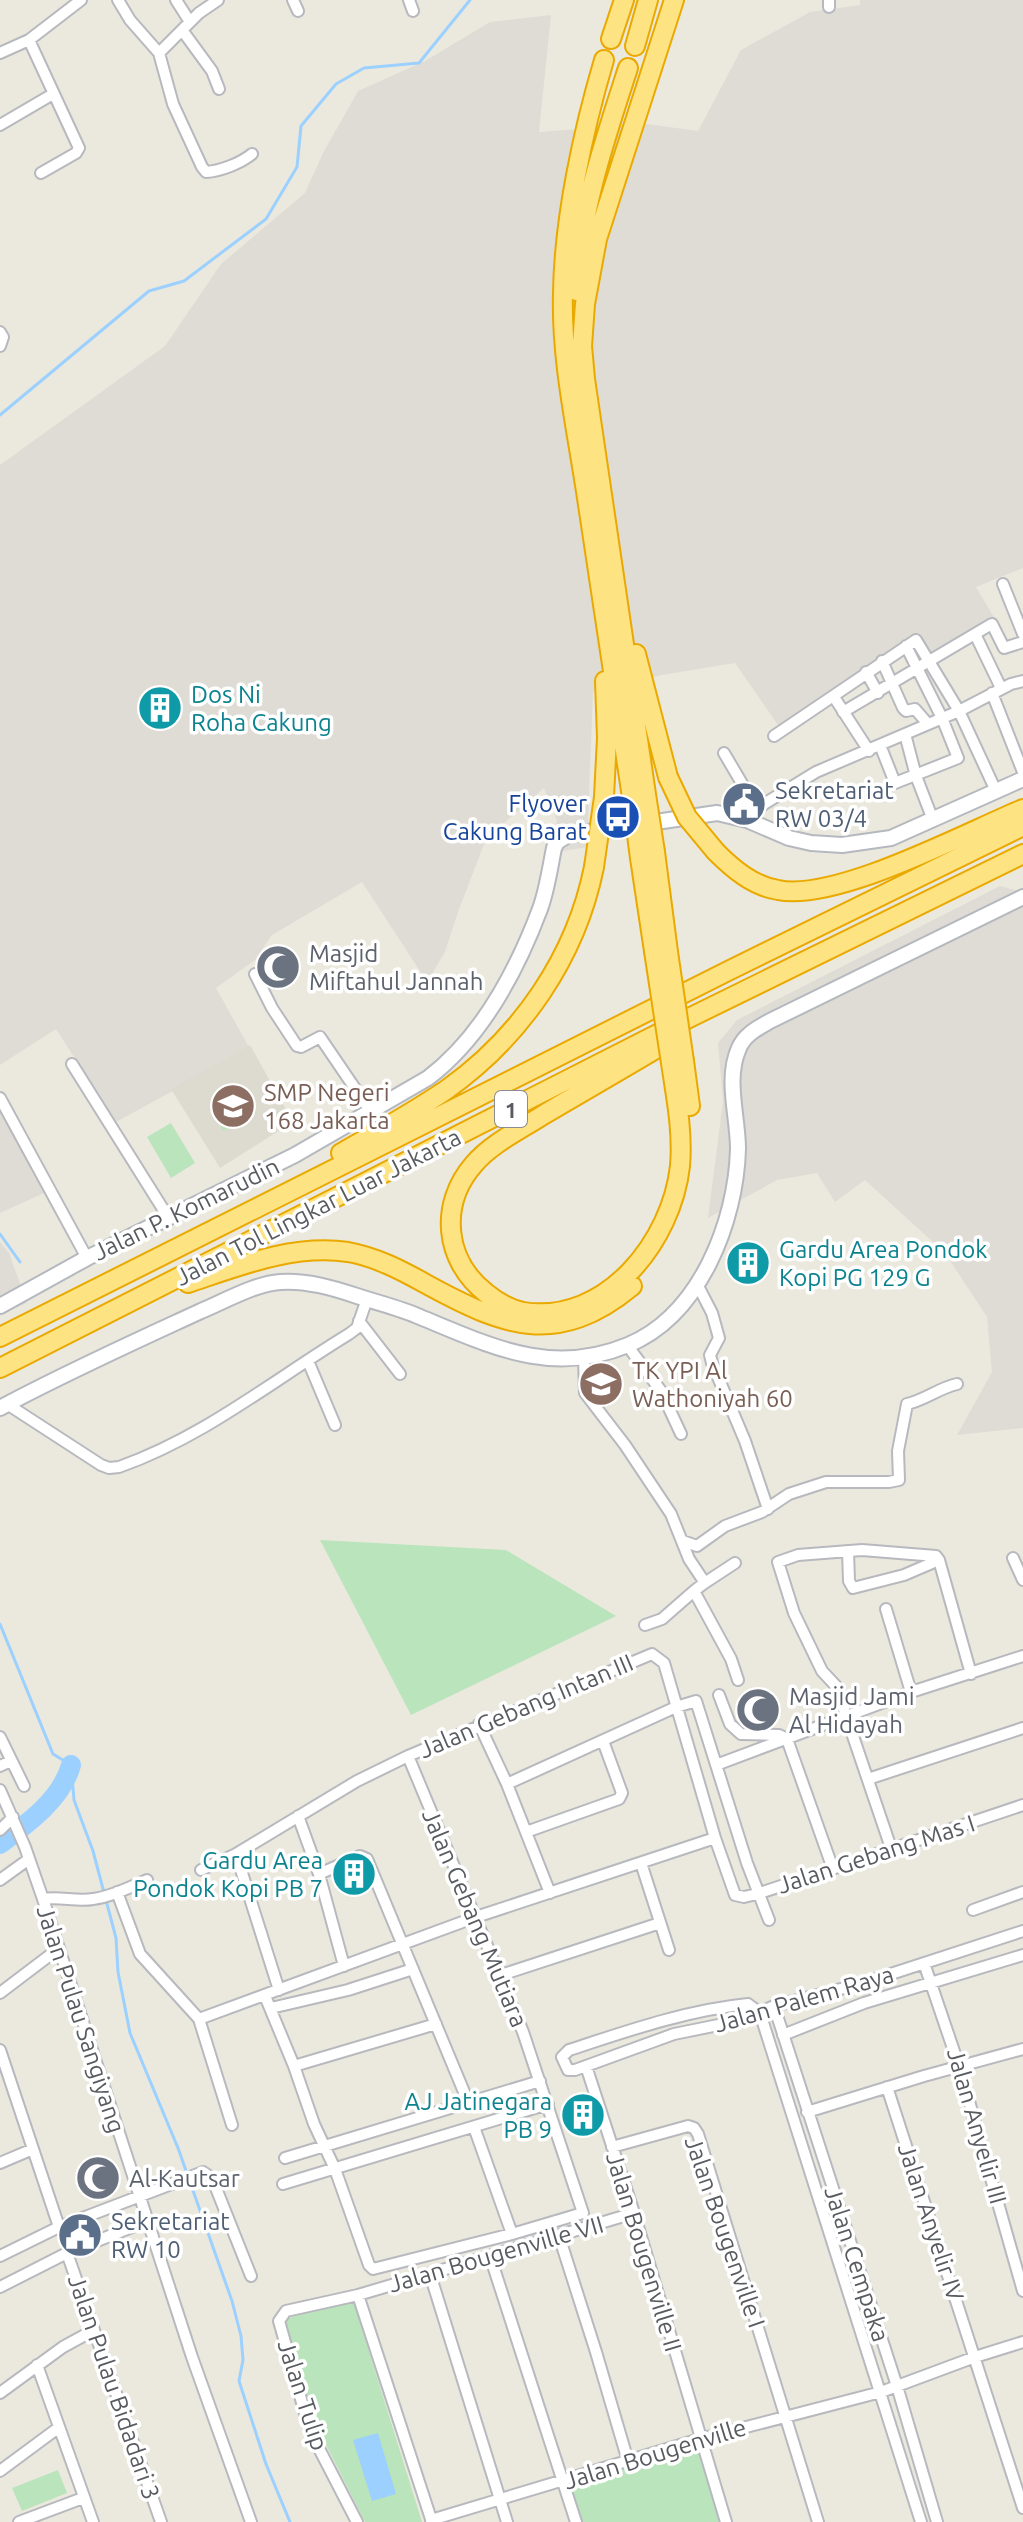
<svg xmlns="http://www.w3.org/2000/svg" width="1023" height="2522" font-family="Ubuntu,sans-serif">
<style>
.industrial{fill:#dfdcd6}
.education{fill:#dddbcf}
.green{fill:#bae4bb}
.water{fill:#9bd0ff}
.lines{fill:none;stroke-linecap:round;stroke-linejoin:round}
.stream{stroke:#9bd0ff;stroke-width:3}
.river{stroke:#9bd0ff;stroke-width:20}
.street-casing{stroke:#b7b9be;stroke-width:14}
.secondary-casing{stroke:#b5b8be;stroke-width:18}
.highway-casing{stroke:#eaa900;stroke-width:22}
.street{stroke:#fff;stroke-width:10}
.secondary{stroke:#fff;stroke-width:14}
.highway{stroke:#fee383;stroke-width:18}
.highway-bridge-casing{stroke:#eaa900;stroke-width:22;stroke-linecap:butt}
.highway-bridge{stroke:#fee383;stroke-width:18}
.labels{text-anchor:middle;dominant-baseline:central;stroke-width:7;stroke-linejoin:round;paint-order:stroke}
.shield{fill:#fff;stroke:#8a8c90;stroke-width:2}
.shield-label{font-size:22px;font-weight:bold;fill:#585b60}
.culture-label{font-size:24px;fill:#0d838f;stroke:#fff;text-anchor:start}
.service-label{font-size:24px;fill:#4e5e75;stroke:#fff;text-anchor:start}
.transit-label{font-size:24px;fill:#164399;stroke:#fff;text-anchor:end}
.worship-label{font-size:24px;fill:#5b616d;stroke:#fff;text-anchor:start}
.education-label{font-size:24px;fill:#785e54;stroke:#fff;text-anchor:start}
.street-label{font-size:24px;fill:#585b60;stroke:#fff}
</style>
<rect width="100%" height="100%" fill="#ebe9de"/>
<path class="industrial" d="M 860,0 L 1023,0 L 1023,568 L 976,587 L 1000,627 L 936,662 L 923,642 L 785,735 L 735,663 L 662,675 L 593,692 L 587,847 L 551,853 L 557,821 L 544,788 L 486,839 L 458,912 L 445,952 L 427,982 L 362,882 L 272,935 L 255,960 L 216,988 L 250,1049 L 116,1122 L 56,1029 L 0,1065 L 0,465 L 165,346 L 221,264 L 305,193 L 323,153 L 358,91 L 425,61 L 490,22 L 551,15 L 539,132 L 647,124 L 698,131 L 741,50 L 810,12 L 860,5 Z
M 1000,886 L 1023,892 L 1023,1428 L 957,1435 L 992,1372 L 987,1317 L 945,1253 L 865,1180 L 835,1202 L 817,1173 L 777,1180 L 708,1218 L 723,1101 L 718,1043 L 737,1020 Z
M 0,1103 L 53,1189 L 0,1213 Z
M 0,1242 L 9,1253 L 27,1303 L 0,1314 Z"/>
<path class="education" d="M 250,1045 L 293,1122 L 220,1168 L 171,1089 Z"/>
<path class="green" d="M 245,1090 L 257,1113 L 223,1131 L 211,1107 Z
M 171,1123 L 195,1163 L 171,1178 L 147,1137 Z
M 320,1540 L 506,1550 L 616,1616 L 411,1715 Z
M 353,2300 L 422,2522 L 365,2522 L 304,2401 L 278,2321 Z
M 700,2439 L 726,2522 L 576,2522 L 562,2482 Z
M 58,2470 L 67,2493 L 22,2511 L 12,2488 Z"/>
<path class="water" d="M 378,2433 L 396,2494 L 372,2501 L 353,2440 Z"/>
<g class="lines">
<path class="stream" d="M 0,415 L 149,291 L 184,281 L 266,219 L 297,167 L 301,126 L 336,84 L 364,68 L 419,63 L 470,0
M 0,1234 L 20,1262
M 0,1624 L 53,1754 L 71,1765 L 74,1800 L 93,1851 L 116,1938 L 118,1972 L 130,2033 L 178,2148 L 232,2301 L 241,2336 L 243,2360 L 239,2381 L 266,2464 L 290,2522"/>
<path class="river" d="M 0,1844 C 27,1824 62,1799 71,1765"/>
<g class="street-casing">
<path id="street" d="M 118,0 L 130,20 L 159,53 L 173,104 L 202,167 L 206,172 C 221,171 241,163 252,154
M 176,0 L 190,22
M 293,0 L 298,11
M 409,0 L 413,11
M 829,0 L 829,7
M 182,30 L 212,71 L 219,89
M 29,40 L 79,148 L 76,153 L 41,173
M 0,53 L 29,40 L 81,0
M 159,53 L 199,13 L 218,0
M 0,125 L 53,94
M 0,332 L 3,337 L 0,346
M 1003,584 L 1023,634
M 975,634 L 1001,688
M 882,661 L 903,708 L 906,711 L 915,709 L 928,724
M 866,672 L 878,693
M 992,693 L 1023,772
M 834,697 L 869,751
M 843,712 L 990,625 L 992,624 L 1004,648 L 1023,642
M 905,734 L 916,776 L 933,820
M 774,736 L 916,640 L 959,711 L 996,791
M 880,745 L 895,783 L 958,758 L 942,718 L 906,646
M 724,753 L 757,809
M 747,820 L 764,804 L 816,772 L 959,711 L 1011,684 L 1023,681
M 255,974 L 272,1008 L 297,1046 L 301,1047 L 320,1037 L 371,1112
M 72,1064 L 168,1217
M 0,1098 L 87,1258
M 697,1284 L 712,1313 L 719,1338 L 710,1355 L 712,1363 L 745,1441 L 768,1509
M 359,1321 L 400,1374
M 627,1345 L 661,1391 L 681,1434
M 584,1357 L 585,1393 L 625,1445 L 671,1514 L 689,1559 L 703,1580 L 703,1584 L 694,1591 L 731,1659 L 738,1680
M 308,1361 L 335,1425
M 7,1404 L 101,1465 L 109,1468 L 119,1467 C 204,1437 272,1381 349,1334 L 357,1328 L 367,1299
M 683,1541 L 697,1546 L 725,1526 L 762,1512 L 789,1494 L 826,1482 L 889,1482 L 899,1480 L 898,1451 L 907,1404 C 925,1400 939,1388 957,1384
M 848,1551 L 849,1581 L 853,1588 L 904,1575 L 939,1560
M 1013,1558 L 1023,1580
M 939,1560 L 971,1674
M 703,1584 L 735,1563
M 886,1609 L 911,1692
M 645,1625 L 662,1619 L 694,1591
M 719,1695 L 730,1724 L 741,1734 L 779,1735 L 787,1739 L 833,1869
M 479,1724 L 507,1784 L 550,1893
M 0,1737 L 24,1786
M 408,1756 L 523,2032 L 583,2213 L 512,2234 L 474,2127
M 716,1765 L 911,1692 L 1023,1656
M 0,1766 L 11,1761
M 868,1779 L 1023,1728
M 507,1784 L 676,1707 L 696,1701 L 747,1863 L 769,1920
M 0,1790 L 25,1847 L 43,1899 L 192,2357 L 251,2522
M 298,1816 L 319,1874 L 344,1966
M 0,1830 L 13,1817
M 526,1832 L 619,1799 L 622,1793 L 603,1741
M 891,1848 L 836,1686 L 822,1671 L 794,1613 L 778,1562 L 798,1555 L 862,1550 L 936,1556 L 939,1560
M 236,1854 L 279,1990
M 641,1863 L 669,1950
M 201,1870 L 236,1854 L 357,1781 L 408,1756 L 652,1654 L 664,1663 L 715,1838 L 735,1895 L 744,1897 L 757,1894 L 1023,1805
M 319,1874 L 360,1856 L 367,1859 L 469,2104
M 0,1880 L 29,1859
M 117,1892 L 140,1954 L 199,2019 L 232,2125
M 43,1899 C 60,1896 76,1902 93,1899 C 111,1897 130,1887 147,1880
M 973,1910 L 1023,1892
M 924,1963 L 959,2066 L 1023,2291
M 501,1975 L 660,1923
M 0,1993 L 58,1949
M 265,1996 L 294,2066 L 314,2124 L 335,2169 L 369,2265 L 373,2269 L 512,2234
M 774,2006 L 897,2386 L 937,2522
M 271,2008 L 348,1990 L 413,1969
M 760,2013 L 748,2004 C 687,2010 627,2031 569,2050 L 562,2057 L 568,2070 L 575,2070 L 674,2034 L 743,2020 L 774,2006 L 860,1984 L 1023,1931
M 760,2013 L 921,2522
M 199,2019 L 476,1917 L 715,1838
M 783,2035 L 864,2003 L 1023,1955
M 0,2050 L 59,2227
M 294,2066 L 436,2024
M 586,2066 L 634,2213 L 726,2522
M 887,2087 L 1023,2508
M 807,2112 L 924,2076 L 1023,2049
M 612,2147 L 688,2126 L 694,2128 L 698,2134 L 818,2522
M 285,2158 L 540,2081
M 0,2163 L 33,2149
M 283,2184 L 548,2104
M 559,2236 L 596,2352 L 628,2461
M 67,2253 L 161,2522
M 0,2256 L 59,2227 L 203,2172 L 212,2178 L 251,2276
M 490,2256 L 576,2522
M 430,2274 L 507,2522
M 0,2287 L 67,2253 L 147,2221
M 358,2295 L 432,2522
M 37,2365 L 93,2522
M 0,2393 L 63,2347 L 94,2330
M 0,2471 L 58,2428
M 431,2520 L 700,2439 L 881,2392 L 975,2357 L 1023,2342
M 19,2522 L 83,2498
M 357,2522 L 310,2431 L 279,2321 L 286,2311 L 358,2295 L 634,2213"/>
</g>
<g class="secondary-casing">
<path id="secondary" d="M 0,1306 L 87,1258 L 295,1155 L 428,1078 C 481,1038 517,970 540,909 C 547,890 550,868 554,848 L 557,842 L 568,835 L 717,813 L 747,820 L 789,838 L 811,843 L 842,845 L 891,838 L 1023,779
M 0,1408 C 65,1373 134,1342 201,1311 C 225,1301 254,1284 280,1282 C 306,1280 333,1288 357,1296 C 378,1303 400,1308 420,1317 C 491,1346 551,1377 628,1345 C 700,1315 736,1222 738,1149 C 738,1116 725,1079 739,1048 C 745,1034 758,1028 770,1021 L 1023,897"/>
</g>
<g class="highway-casing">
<path id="highway" d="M 611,39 L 624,0
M 635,46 L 648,0
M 604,60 C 583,131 564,219 563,293 C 561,361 577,430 587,498 C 603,600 618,702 633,804
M 576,291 C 579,215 605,139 628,68
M 636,654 L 668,777
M 604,797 L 607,738 L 605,681
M 647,801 L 585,379 L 582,346 L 585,304 L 597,239 L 674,0
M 655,852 L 668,952
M 716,852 C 733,869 753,886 778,890 C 836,902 965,833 1023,809
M 640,858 L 654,951
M 684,1061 L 690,1106
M 671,1063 C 676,1097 683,1131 680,1166 C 672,1240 607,1325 523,1312 C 509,1309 497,1302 486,1293 C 444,1260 439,1204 474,1164 C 492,1143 520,1130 543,1115 C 587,1089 631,1064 674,1038
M 341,1153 C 376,1133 412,1113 446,1090 C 521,1037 576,957 594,867
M 188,1283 C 239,1266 293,1244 348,1252 C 376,1257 401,1270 426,1284 C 503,1326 557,1348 632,1286
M 0,1337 L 728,971 L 1023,826
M 0,1368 L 693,1016 L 1023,854"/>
</g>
<use href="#street" class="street"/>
<use href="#secondary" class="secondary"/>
<use href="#highway" class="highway"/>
<g class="highway-bridge-casing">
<path id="highway-bridge" d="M 668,777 L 687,817 L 716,852
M 647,801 L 655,852
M 633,804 L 640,858
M 594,867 L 604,797
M 654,951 L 671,1063
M 668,952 L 684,1061"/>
</g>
<use href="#highway-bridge" class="highway-bridge"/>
</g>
<defs>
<g id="building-disc" transform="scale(2.3)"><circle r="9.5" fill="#0f9aa8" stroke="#fff"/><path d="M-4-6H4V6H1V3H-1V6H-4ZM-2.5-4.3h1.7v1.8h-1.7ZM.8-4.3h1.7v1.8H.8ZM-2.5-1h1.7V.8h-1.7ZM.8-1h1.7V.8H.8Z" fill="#fff"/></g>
<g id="civic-disc" transform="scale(2.3)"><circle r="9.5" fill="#5c6f8a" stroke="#fff"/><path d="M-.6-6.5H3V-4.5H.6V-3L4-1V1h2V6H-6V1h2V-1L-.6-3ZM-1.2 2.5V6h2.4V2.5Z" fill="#fff"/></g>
<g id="bus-disc" transform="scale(2.3)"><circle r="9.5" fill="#1a4fb4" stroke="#fff"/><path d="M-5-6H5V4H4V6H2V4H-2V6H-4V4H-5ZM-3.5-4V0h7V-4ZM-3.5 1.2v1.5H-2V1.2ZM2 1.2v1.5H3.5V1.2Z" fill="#fff"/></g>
<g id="mosque-disc" transform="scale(2.3)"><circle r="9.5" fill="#6b7280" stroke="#fff"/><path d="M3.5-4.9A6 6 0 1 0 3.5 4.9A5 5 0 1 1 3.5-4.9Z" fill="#fff"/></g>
<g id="school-disc" transform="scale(2.3)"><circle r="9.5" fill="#8d6e63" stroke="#fff"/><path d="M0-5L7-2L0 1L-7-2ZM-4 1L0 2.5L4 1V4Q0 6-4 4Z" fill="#fff"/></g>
</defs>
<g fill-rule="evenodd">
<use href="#building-disc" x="160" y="708"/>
<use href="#civic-disc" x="744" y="804"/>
<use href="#bus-disc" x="618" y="817"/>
<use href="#mosque-disc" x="278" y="967"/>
<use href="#school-disc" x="233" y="1106"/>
<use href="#building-disc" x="748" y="1263"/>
<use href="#school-disc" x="601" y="1384"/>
<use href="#mosque-disc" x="758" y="1710"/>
<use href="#building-disc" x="354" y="1874"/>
<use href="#building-disc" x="583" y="2115"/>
<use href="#mosque-disc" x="98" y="2178"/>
<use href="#civic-disc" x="80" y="2235"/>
</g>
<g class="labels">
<rect class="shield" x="495" y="1091" width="32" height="36" rx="6"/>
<g class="shield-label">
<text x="511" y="1109">1</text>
</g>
<g class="culture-label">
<text x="191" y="694">Dos Ni<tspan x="191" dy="28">Roha Cakung</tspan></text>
<text x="779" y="1249">Gardu Area Pondok<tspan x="779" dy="28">Kopi PG 129 G</tspan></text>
<text x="323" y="1860" text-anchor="end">Gardu Area<tspan x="323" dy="28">Pondok Kopi PB 7</tspan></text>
<text x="552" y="2101" text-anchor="end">AJ Jatinegara<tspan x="552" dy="28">PB 9</tspan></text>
</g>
<g class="service-label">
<text x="775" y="790">Sekretariat<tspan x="775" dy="28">RW 03/4</tspan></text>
<text x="111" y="2221">Sekretariat<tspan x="111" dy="28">RW 10</tspan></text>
</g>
<g class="transit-label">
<text x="587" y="803">Flyover<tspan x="587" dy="28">Cakung Barat</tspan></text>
</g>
<g class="worship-label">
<text x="309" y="953">Masjid<tspan x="309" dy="28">Miftahul Jannah</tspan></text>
<text x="789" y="1696">Masjid Jami<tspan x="789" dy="28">Al Hidayah</tspan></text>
<text x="129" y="2178">Al-Kautsar</text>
</g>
<g class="education-label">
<text x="264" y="1092">SMP Negeri<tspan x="264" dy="28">168 Jakarta</tspan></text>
<text x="632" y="1370">TK YPI Al<tspan x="632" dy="28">Wathoniyah 60</tspan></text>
</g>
<g class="street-label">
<text transform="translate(318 1207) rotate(-27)">Jalan Tol Lingkar Luar Jakarta</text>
<text transform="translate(186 1209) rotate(-26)">Jalan P. Komarudin</text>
<text transform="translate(526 1706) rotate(-23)">Jalan Gebang Intan III</text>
<text transform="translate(876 1854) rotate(-18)">Jalan Gebang Mas I</text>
<text transform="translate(475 1918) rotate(67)">Jalan Gebang Mutiara</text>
<text transform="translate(804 1999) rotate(-16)">Jalan Palem Raya</text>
<text transform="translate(81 2019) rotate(72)">Jalan Pulau Sangiyang</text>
<text transform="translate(977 2126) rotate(74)">Jalan Anyelir III</text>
<text transform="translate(931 2222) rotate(72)">Jalan Anyelir IV</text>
<text transform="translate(725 2232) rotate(71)">Jalan Bougenville I</text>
<text transform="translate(644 2252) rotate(73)">Jalan Bougenville II</text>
<text transform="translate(496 2254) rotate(-16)">Jalan Bougenville VII</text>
<text transform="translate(857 2264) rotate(72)">Jalan Cempaka</text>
<text transform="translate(114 2387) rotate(71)">Jalan Pulau Bidadari 3</text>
<text transform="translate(303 2395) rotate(72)">Jalan Tulip</text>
<text transform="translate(655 2454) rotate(-17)">Jalan Bougenville</text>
</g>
</g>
</svg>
